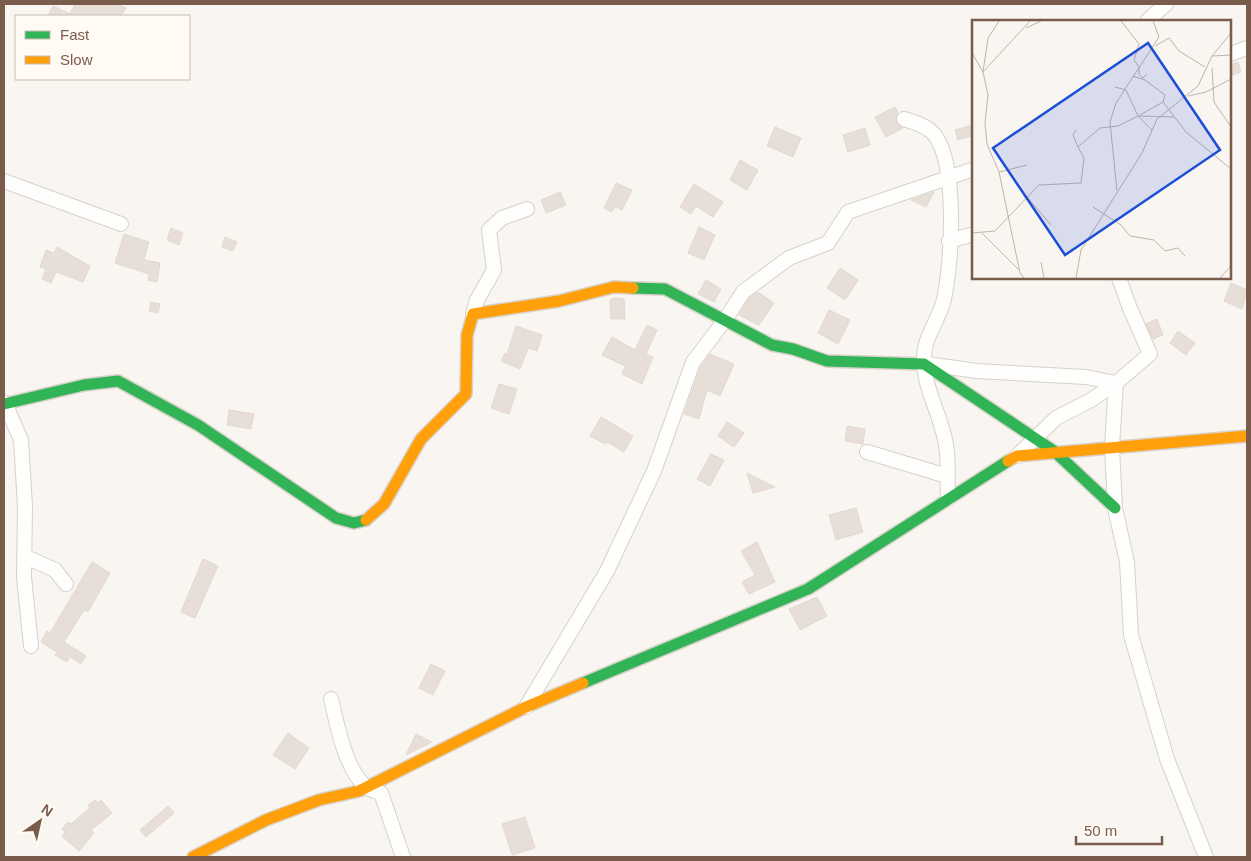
<svg xmlns="http://www.w3.org/2000/svg" width="1251" height="861" font-family="Helvetica,sans-serif">
<style>
.building{fill:#e6ded7;stroke:#e2d8d2}
.lines{fill:none;stroke-linecap:round;stroke-linejoin:round}
.street-casing{stroke:#d7d1cb;stroke-width:16}
.fast-casing{stroke:#d9d2cb;stroke-width:14}
.slow-casing{stroke:#d9d2cb;stroke-width:14}
.street{stroke:#fefefd;stroke-width:14}
.fast{stroke:#30b455;stroke-width:11}
.slow{stroke:#ff9f0a;stroke-width:11}
.inset-road{fill:none;stroke:#c2b3aa;stroke-width:1}
.view{fill:#1d4ed8;fill-opacity:0.15;stroke:#1d4ed8;stroke-width:2.5}
.inset-edge{fill:none;stroke:#7a5c4d;stroke-width:2.5}
</style>
<rect width="100%" height="100%" fill="#f9f5f0"/>
<path class="building" d="M 75,4 L 117,4 L 126,8 L 121,16 L 48,16 L 53,6 L 70,14 Z
M 1238,62 L 1241,72 L 1230,76 L 1230,65 Z
M 895,107 L 898,113 L 896,121 L 903,128 L 886,137 L 875,117 Z
M 972,125 L 974,135 L 958,140 L 955,130 Z
M 775,127 L 801,138 L 793,157 L 767,146 Z
M 865,128 L 870,145 L 848,152 L 843,135 Z
M 740,160 L 758,170 L 747,190 L 730,180 Z
M 616,183 L 632,190 L 622,210 L 615,206 L 612,212 L 604,208 Z
M 694,184 L 723,202 L 713,217 L 696,206 L 691,214 L 680,207 Z
M 560,192 L 566,205 L 546,213 L 541,200 Z
M 934,192 L 926,207 L 911,200 Z
M 699,227 L 715,235 L 704,260 L 688,253 Z
M 171,228 L 183,233 L 179,245 L 167,240 Z
M 124,234 L 149,242 L 144,260 L 160,263 L 157,282 L 148,280 L 149,274 L 115,263 Z
M 225,237 L 237,242 L 233,251 L 222,247 Z
M 57,247 L 90,266 L 83,282 L 56,272 L 51,283 L 42,279 L 46,269 L 40,267 L 46,250 L 54,253 Z
M 840,268 L 858,280 L 845,300 L 827,288 Z
M 706,280 L 721,289 L 714,302 L 698,294 Z
M 1231,283 L 1247,290 L 1242,309 L 1224,301 Z
M 758,292 L 774,303 L 759,325 L 739,315 L 749,298 Z
M 615,298 L 624,299 L 625,319 L 611,319 L 610,300 Z
M 151,302 L 160,304 L 158,313 L 149,311 Z
M 829,310 L 850,320 L 838,344 L 818,333 Z
M 1157,319 L 1163,335 L 1153,339 L 1146,324 Z
M 647,325 L 657,330 L 646,354 L 653,357 L 642,384 L 622,374 L 625,366 L 602,355 L 612,337 L 635,350 Z
M 516,326 L 542,335 L 537,351 L 528,348 L 520,369 L 501,361 L 505,353 L 507,354 Z
M 1178,331 L 1195,343 L 1186,355 L 1170,343 Z
M 710,354 L 734,364 L 720,396 L 707,390 L 699,419 L 684,414 L 701,366 Z
M 499,384 L 517,389 L 509,414 L 491,408 Z
M 229,410 L 254,414 L 251,429 L 227,425 Z
M 601,417 L 633,436 L 624,452 L 607,442 L 605,444 L 590,436 Z
M 727,422 L 744,433 L 734,447 L 718,436 Z
M 847,426 L 865,429 L 863,444 L 845,441 Z
M 711,454 L 724,460 L 710,486 L 697,479 Z
M 747,473 L 775,487 L 753,493 Z
M 856,508 L 863,532 L 836,540 L 829,515 Z
M 757,542 L 775,582 L 749,594 L 742,582 L 755,575 L 741,551 Z
M 203,559 L 218,566 L 195,618 L 181,612 Z
M 92,562 L 110,573 L 88,612 L 84,610 L 64,642 L 86,656 L 81,664 L 70,657 L 67,662 L 55,655 L 57,652 L 41,642 L 47,631 L 50,633 Z
M 817,597 L 827,616 L 800,630 L 789,609 Z
M 431,664 L 445,671 L 433,695 L 419,688 Z
M 288,733 L 309,748 L 295,769 L 273,755 Z
M 416,734 L 432,742 L 406,755 Z
M 95,800 L 98,803 L 101,800 L 112,813 L 91,830 L 94,833 L 79,851 L 62,836 L 65,832 L 62,829 L 68,822 L 71,824 L 90,808 L 88,805 Z
M 168,806 L 174,813 L 146,837 L 140,830 Z
M 525,817 L 535,848 L 512,855 L 502,824 Z"/>
<g class="lines">
<g class="street-casing">
<path id="street" d="M 1147,21 L 1166,4
M 1230,54 L 1247,48
M 904,119 C 914,122 927,126 934,134 C 958,164 952,262 944,299 C 939,322 922,337 924,364 C 925,390 942,418 946,445 C 949,462 947,481 948,498
M 4,181 L 121,224
M 949,241 L 974,234
M 1119,278 L 1129,306 L 1150,354 L 1116,383 L 1112,447 L 1115,508 L 1127,562 L 1131,635 L 1167,759 L 1206,857
M 473,314 L 477,300 L 494,270 L 489,230 L 502,218 L 527,209
M 927,364 L 977,371 L 1086,377 L 1116,383
M 5,403 L 21,440 L 25,506 L 24,577 L 31,646
M 867,452 L 947,476
M 1017,456 L 1056,418 L 1091,400 L 1116,383
M 24,556 L 55,570 L 66,584
M 331,699 C 337,724 345,769 366,787 C 370,790 376,791 381,793 L 403,857
M 526,707 L 607,571 L 654,471 L 693,362 L 725,320 L 743,292 L 789,258 L 828,243 L 848,212 L 974,169"/>
</g>
<g class="fast-casing">
<path id="fast" d="M 633,288 L 665,289 L 772,345 L 793,349 L 827,361 L 924,364 L 1054,451 L 1115,508
M 4,404 L 84,385 L 118,381 L 198,425 L 336,518 L 354,523 L 366,520
M 583,683 L 808,589 L 1008,461"/>
</g>
<g class="slow-casing">
<path id="slow" d="M 1008,461 L 1017,456 L 1247,436
M 366,520 L 384,504 L 421,439 L 466,394 L 467,335 L 473,314 L 559,301 L 614,287 L 633,288
M 193,857 L 266,820 L 319,800 L 359,791 L 526,707 L 583,683"/>
</g>
<use href="#street" class="street"/>
<use href="#fast" class="fast"/>
<use href="#slow" class="slow"/>
</g>
<g transform="translate(972 20)">
<rect width="259" height="259" fill="#f9f5f0"/>
<path class="inset-road" d="M 149,1 L 167,24 L 162,40 L 167,47 L 167,54 L 171,58 L 175,54M 54,8 L 69,1M 183,26 L 197,18 L 207,31 L 233,47M 0,33 L 11,52 L 16,75 L 13,103 L 15,124 L 27,152 L 48,253 L 52,258M 240,36 L 259,35M 240,48 L 242,82 L 259,107M 11,52 L 58,1M 11,52 L 16,18 L 27,1M 161,56 L 173,60 L 193,75 L 191,82 L 214,112 L 259,149M 143,67 L 154,70 L 166,96 L 180,110M 216,76 L 234,72 L 259,59M 168,95 L 191,82M 104,110 L 101,115 L 106,127M 27,152 L 55,145M 145,171 L 138,102 L 144,83 L 187,17 L 181,1M 55,177 L 79,205M 121,187 L 149,205 L 158,216 L 182,220 L 193,231 L 206,228 L 213,236M 0,213 L 23,211 L 67,165 L 109,163 L 112,138 L 106,127 L 128,108 L 146,106 L 166,96 L 202,97M 10,213 L 47,250M 69,242 L 72,258M 104,258 L 109,230 L 170,133 L 185,99 L 226,66 L 240,36 L 259,13M 248,258 L 259,246"/>
<path class="view" d="M 176,23 L 248,130 L 93,235 L 21,128 Z"/>
<rect width="259" height="259" class="inset-edge"/>
</g>
<rect width="1251" height="861" fill="none" stroke="#7a5c4d" stroke-width="10"/>
<rect x="15" y="15" width="175" height="65" fill="#fffaf3" stroke="#cabbb1"/>
<rect x="25" y="31" width="25" height="8" fill="#30b455" stroke="#cabbb1"/>
<text x="60" y="40" font-size="15" fill="#7a5c4d">Fast</text>
<rect x="25" y="56" width="25" height="8" fill="#ff9f0a" stroke="#cabbb1"/>
<text x="60" y="65" font-size="15" fill="#7a5c4d">Slow</text>
<g transform="translate(40 821) rotate(34)" stroke="#fffaf3" stroke-width="4" paint-order="stroke">
<path d="M0-4L9 19L0 12L-9 19Z" fill="#7a5c4d"/>
<text y="-8" font-size="14" font-weight="bold" text-anchor="middle" fill="#7a5c4d">N</text>
</g>
<path d="M1076 836v8h86v-8" fill="none" stroke="#7a5c4d" stroke-width="2.5"/>
<text x="1084" y="836" font-size="15" fill="#7a5c4d" stroke="#fffaf3" stroke-width="4" paint-order="stroke">50 m</text>
</svg>
